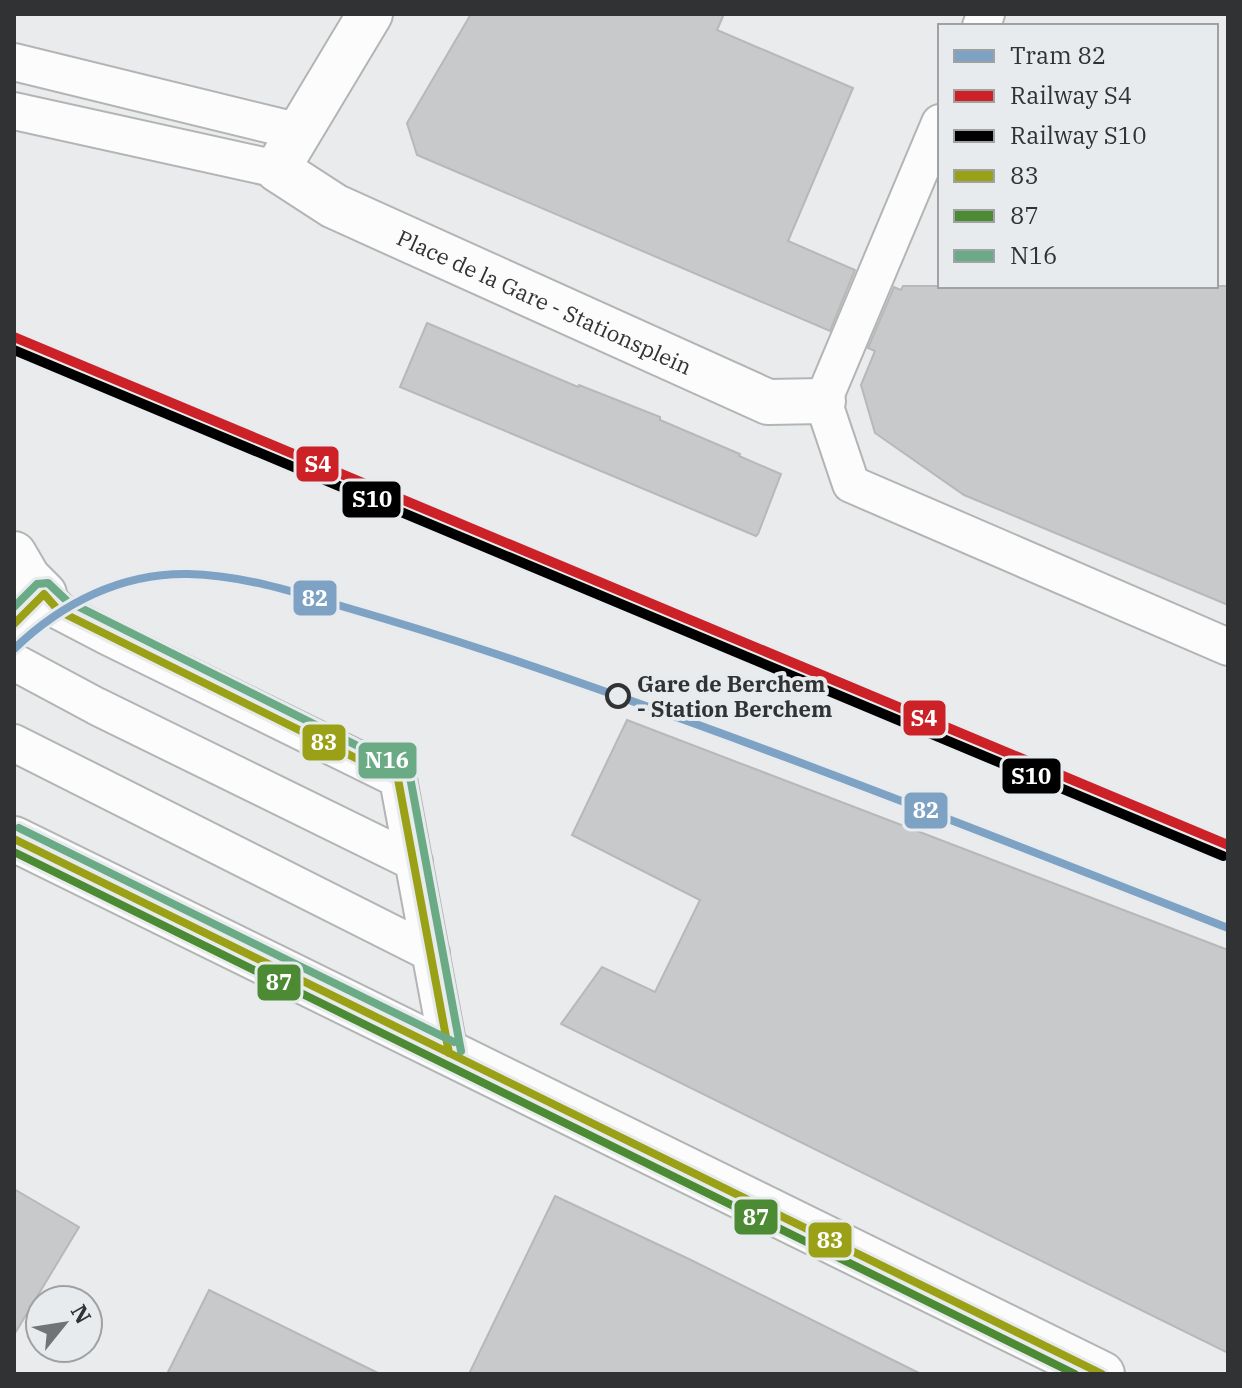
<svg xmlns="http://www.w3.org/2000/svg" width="1242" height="1388" font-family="'IBM Plex Serif',serif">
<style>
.building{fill:#c8c9ca;stroke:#b7b8b9;stroke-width:2}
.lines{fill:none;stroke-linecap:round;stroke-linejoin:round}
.service-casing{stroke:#b3b5b5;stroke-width:40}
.minor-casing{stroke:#b3b5b5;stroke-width:48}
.service{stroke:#fcfcfc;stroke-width:36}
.minor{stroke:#fcfcfc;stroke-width:44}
.bus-1-casing{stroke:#e8ebee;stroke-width:14}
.bus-2-casing{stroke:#e8ebee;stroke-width:14}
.bus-3-casing{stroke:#e8ebee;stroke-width:14}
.bus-1{stroke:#9aa117;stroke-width:8}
.bus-2{stroke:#4c8b33;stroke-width:8}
.bus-3{stroke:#6aab86;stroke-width:8}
.rail-1-casing{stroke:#e8ebee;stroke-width:16}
.rail-2-casing{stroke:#e8ebee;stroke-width:16}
.rail-1{stroke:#cb2127;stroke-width:10}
.rail-2{stroke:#000;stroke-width:10}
.tram-1-casing{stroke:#e8ebee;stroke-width:14}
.tram-1{stroke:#7ea2c3;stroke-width:8}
.stop-dot{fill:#e8ebee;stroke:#313233;stroke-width:4}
.labels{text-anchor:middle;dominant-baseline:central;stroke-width:8;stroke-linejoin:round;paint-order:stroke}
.street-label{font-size:22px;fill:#313233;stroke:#e8ebee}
.stop-label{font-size:22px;font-weight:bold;fill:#313233;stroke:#e8ebee;text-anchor:start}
.line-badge{stroke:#e8ebee;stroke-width:3}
.badge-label{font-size:22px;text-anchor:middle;font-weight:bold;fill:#fff}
</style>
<rect width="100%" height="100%" fill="#e9ebed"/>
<path class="building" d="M 471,14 L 724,14 L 717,30 L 853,88 L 788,241 L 855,270 L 830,331 L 417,155 L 407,123 Z
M 903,286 L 1228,286 L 1228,605 L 964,495 L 875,433 L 861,385 L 875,351 L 868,348 L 894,287 L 901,290 Z
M 427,323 L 578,387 L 579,385 L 660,417 L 660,420 L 740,454 L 739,456 L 781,474 L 758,534 L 756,536 L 400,387 Z
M 627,720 L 1228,950 L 1228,1353 L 561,1024 L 602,967 L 655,992 L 700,900 L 572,835 Z
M 14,1189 L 79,1227 L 14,1335 Z
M 555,1196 L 691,1260 L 921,1374 L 469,1374 Z
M 209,1290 L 380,1374 L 167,1374 Z"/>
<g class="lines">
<g class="service-casing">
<path id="service" d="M 981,26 L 986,14
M 14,62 L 300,132
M 14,111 L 277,169
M 940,123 L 823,401 L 851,484 L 1228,647
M 44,594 L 59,611 L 107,636 L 398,779 L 449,1053
M 14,662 L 96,706 L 414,862
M 14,743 L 431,953"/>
</g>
<g class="minor-casing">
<g id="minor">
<path id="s1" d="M 370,14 L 277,169 L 334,206 L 768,402 L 823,401"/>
<path d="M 14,554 L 28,578 L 44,594 L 14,624"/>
<path d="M 14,839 L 1102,1374"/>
</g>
</g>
<use href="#service" class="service"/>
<use href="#minor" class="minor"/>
<g class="bus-1-casing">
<path id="bus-1" d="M 14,624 L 44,594 L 59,611 L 398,779 L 449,1053
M 14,839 L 1102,1374"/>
</g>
<g class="bus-2-casing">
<path id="bus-2" d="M 14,852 L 1075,1374"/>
</g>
<g class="bus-3-casing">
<path id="bus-3" d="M 14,607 L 37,584 L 48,583 L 67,601 L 406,770 L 410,777 L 461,1051
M 19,828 L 454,1042"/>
</g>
<use href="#bus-1" class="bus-1"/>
<use href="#bus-2" class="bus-2"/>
<use href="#bus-3" class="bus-3"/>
<g class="rail-1-casing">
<path id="rail-1" d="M 14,337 L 1228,845"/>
</g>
<g class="rail-2-casing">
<path id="rail-2" d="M 14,350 L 1223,856"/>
</g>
<use href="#rail-1" class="rail-1"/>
<use href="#rail-2" class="rail-2"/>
<g class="tram-1-casing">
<path id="tram-1" d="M 14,649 C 62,603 121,573 188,574 C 240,575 292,591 341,606 C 393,621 445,637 496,654 C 743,737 985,833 1228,928"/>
</g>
<use href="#tram-1" class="tram-1"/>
</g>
<circle class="stop-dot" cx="618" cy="696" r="11"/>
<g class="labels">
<g class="street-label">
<text stroke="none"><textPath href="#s1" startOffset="480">Place de la Gare - Stationsplein</textPath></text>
</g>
<g class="stop-label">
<text x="637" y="683">Gare de Berchem<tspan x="637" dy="25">- Station Berchem</tspan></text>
</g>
</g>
<g class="line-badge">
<rect x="295" y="445" width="45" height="38" rx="8" fill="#cb2127"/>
<rect x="341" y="480" width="61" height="39" rx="8" fill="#000"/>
<rect x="292" y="579" width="46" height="38" rx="8" fill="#7ea2c3"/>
<rect x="902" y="699" width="45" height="38" rx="8" fill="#cb2127"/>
<rect x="301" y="723" width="46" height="39" rx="8" fill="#9aa117"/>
<rect x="357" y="741" width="61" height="39" rx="8" fill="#6aab86"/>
<rect x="1001" y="757" width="61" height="38" rx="8" fill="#000"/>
<rect x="903" y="791" width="46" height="39" rx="8" fill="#7ea2c3"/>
<rect x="256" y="963" width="46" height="39" rx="8" fill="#4c8b33"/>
<rect x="733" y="1198" width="46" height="38" rx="8" fill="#4c8b33"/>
<rect x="807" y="1221" width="46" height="38" rx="8" fill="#9aa117"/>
</g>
<g class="badge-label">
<text x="318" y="472">S4</text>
<text x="372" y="507">S10</text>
<text x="315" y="606">82</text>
<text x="924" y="726">S4</text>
<text x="324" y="750">83</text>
<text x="387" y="768">N16</text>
<text x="1031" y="784">S10</text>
<text x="926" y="818">82</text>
<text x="279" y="990">87</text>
<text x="756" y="1225">87</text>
<text x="830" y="1248">83</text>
</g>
<rect width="1242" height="1388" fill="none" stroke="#313233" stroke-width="32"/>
<rect x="938" y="24" width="280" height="264" fill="#e8ebee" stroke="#9fa1a3" stroke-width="2"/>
<rect x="954" y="50" width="40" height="12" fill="#7ea2c3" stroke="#9fa1a3" stroke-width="2"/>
<text x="1010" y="64" font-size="24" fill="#313233">Tram 82</text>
<rect x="954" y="90" width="40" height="12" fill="#cb2127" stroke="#9fa1a3" stroke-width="2"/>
<text x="1010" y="104" font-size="24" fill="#313233">Railway S4</text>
<rect x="954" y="130" width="40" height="12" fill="#000000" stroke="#9fa1a3" stroke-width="2"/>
<text x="1010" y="144" font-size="24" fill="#313233">Railway S10</text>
<rect x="954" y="170" width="40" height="12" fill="#9aa117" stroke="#9fa1a3" stroke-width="2"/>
<text x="1010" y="184" font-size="24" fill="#313233">83</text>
<rect x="954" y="210" width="40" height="12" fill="#4c8b33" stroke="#9fa1a3" stroke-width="2"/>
<text x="1010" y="224" font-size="24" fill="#313233">87</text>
<rect x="954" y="250" width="40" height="12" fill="#6aab86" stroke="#9fa1a3" stroke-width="2"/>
<text x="1010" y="264" font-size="24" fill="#313233">N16</text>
<g transform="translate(64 1324) rotate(60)"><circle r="38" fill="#e8ebee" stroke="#9fa1a3" stroke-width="2"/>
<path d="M0-6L14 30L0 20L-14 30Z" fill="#717374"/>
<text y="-12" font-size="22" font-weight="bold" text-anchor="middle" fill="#313233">N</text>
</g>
</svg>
